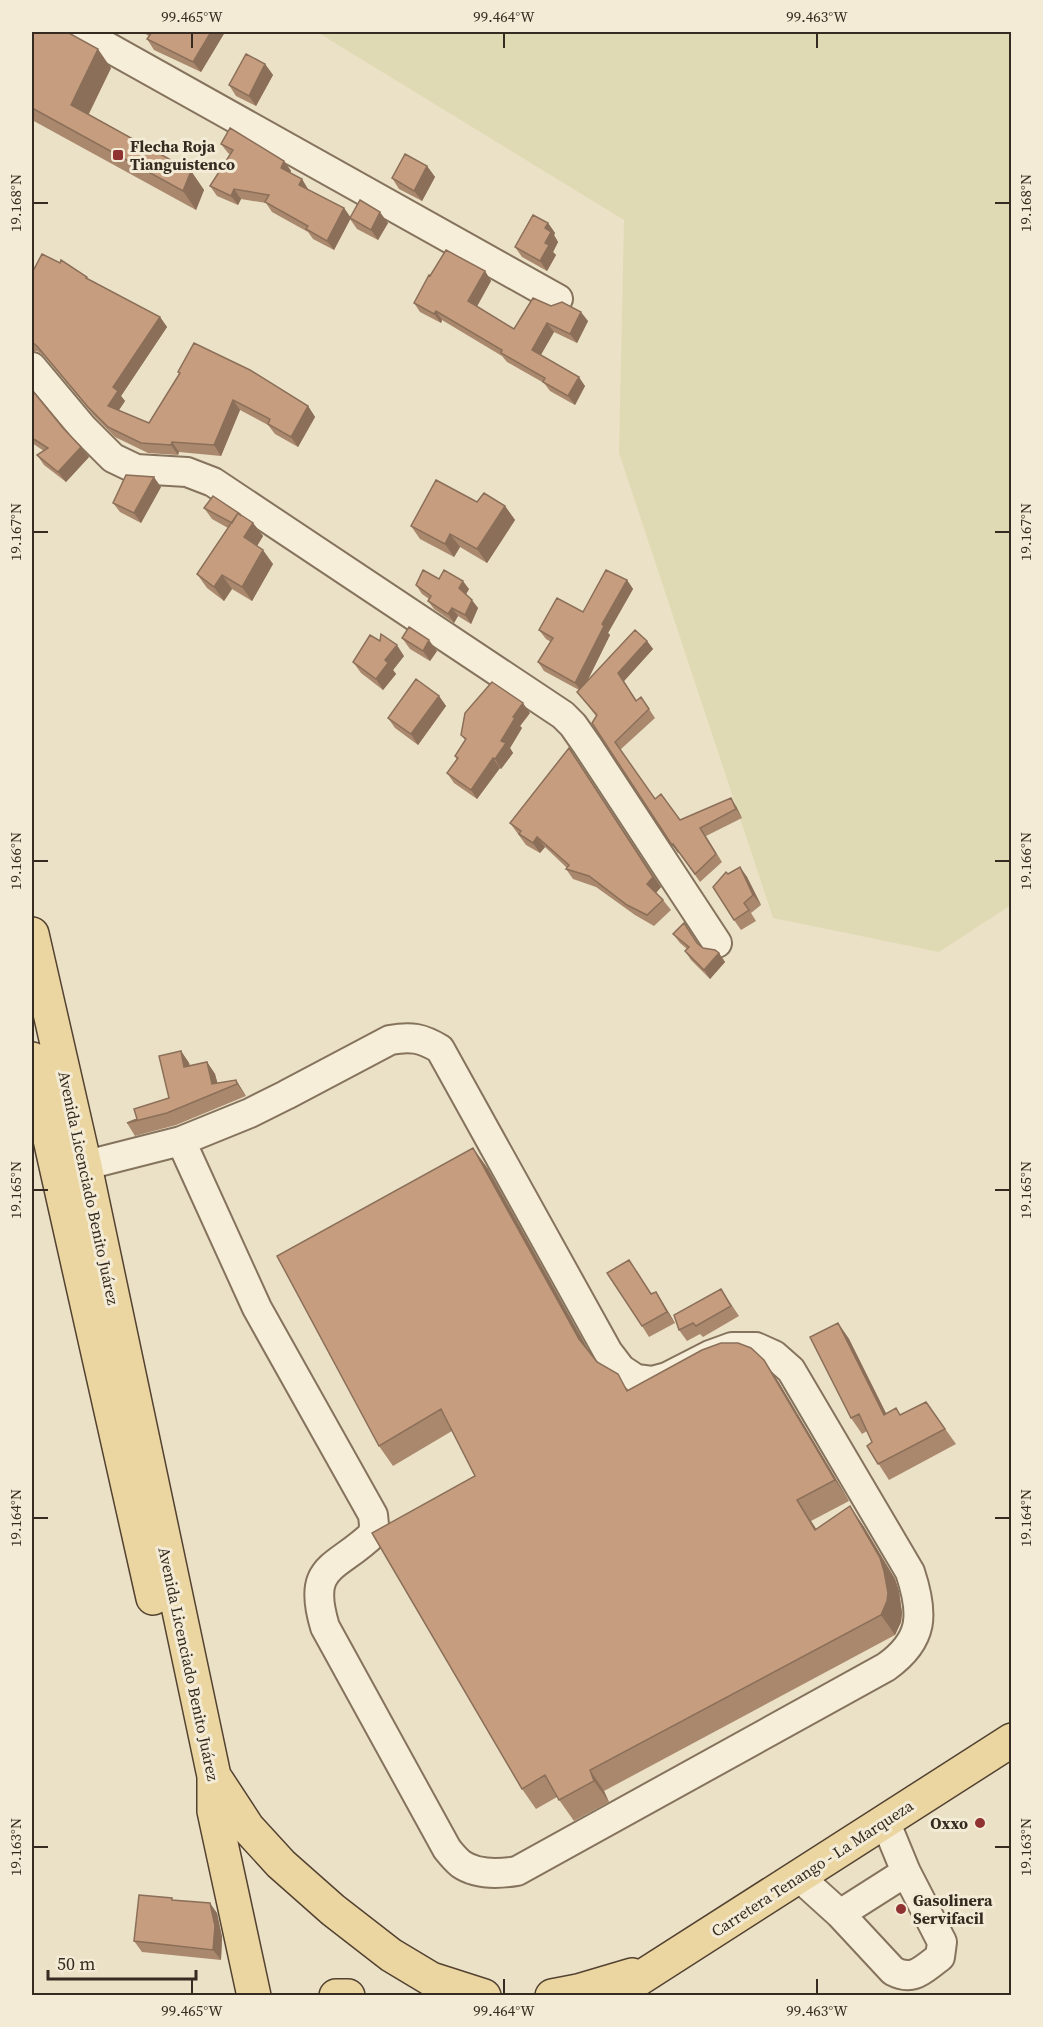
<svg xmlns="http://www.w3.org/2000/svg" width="1043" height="2027" font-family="'Source Serif 4',serif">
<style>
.farmland{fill:#e0dab4}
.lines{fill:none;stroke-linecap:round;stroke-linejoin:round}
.minor-casing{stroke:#85735d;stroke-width:32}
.major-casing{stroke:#534231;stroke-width:36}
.minor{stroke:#f6eed9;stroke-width:28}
.major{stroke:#ebd6a1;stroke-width:33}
.wall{fill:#aa886d}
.shaded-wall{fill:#8b6f59}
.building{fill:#c69e7f;stroke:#8b6f59;stroke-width:1.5}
.ticks{fill:none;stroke:#362b20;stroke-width:2}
.poi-dot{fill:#903231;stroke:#f3ebd5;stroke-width:2}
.labels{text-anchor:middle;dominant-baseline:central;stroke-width:6;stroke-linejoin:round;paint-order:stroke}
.poi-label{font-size:16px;font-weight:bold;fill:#362b20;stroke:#f3ebd5;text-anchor:start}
.street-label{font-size:16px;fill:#362b20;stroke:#f3ebd5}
.neatline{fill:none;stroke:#362b20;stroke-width:2}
.ticks-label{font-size:15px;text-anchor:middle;fill:#362b20}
</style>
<rect width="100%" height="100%" fill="#ebe1c6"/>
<path class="farmland" d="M 317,32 L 1011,32 L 1011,905 L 939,952 L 773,918 L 619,453 L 624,220 Z"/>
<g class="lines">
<g class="minor-casing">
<path id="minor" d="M 81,32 L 558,299
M 32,367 L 83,428 L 113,458 L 136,469 L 187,472 L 213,482 L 563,715 L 573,725 L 587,745 L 717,943
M 63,1171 L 181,1141 L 250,1113 L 286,1095 L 390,1040 C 411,1036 422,1038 440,1049 L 608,1352 L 621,1369 L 636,1379 L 652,1381 L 667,1377 L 710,1355 L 732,1347 L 756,1347 L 774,1355 L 791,1370 L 910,1572 C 924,1614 924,1640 886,1667 L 517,1871 C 499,1874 477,1875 461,1864 C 456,1860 451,1854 447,1849 L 325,1627 C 306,1564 336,1570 373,1534 L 374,1525 L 373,1515 L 257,1308 L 181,1141
M 798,1876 L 840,1914 L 893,1971 C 914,1982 923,1969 940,1957 L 942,1942 L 906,1872 L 885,1821
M 840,1914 L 906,1872"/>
</g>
<g class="major-casing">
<path id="major" d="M 32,934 L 85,1166 L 214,1776 L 214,1811 L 254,1996
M 32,1059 L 153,1598
M 214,1776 L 248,1828 L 281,1864 L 333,1910 L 391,1955 L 431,1979 L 484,1996
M 336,1996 L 348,1996
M 552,1996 L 578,1991 L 632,1975
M 612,1996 L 1012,1740"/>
</g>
<use href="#minor" class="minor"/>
<use href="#major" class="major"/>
</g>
<path class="wall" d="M 32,32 L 111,68 L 89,114 L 191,171 L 204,190 L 196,210 L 32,120 Z
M 142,32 L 225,32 L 201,72 L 154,50 L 147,39 L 149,36 Z
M 265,64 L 273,75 L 256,106 L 236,96 L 229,85 Z
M 221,144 L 284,161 L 291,171 L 290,173 L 302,179 L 308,190 L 344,208 L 350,217 L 388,223 L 378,240 L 357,229 L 350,219 L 334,250 L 313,239 L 308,232 L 272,212 L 266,203 L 241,199 L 238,205 L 217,196 L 210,186 L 231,155 L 228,153 Z
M 427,166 L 435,177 L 422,201 L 399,189 L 392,178 Z
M 548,223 L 555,233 L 554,235 L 558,242 L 553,252 L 556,255 L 547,271 L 522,257 L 515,247 Z
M 60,263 L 90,280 L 160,317 L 167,327 L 121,396 L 125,401 L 119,410 L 149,423 L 179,374 L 178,372 L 308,406 L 315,417 L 298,447 L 275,434 L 268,425 L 240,410 L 221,456 L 179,452 L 178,455 L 148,453 L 115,437 L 95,417 L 44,356 L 37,351 L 32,351 L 32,273 Z
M 485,271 L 491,281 L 477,306 L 514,329 L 533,298 L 588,321 L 577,343 L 554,332 L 540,356 L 585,386 L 575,405 L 550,391 L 544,383 L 507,362 L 502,356 L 442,320 L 441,323 L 420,312 L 414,303 L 430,276 Z
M 32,390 L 89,457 L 66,482 L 44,465 L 37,455 L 44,451 L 32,443 Z
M 161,487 L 141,523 L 120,512 L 113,503 Z
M 477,502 L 505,506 L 515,520 L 487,563 L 460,547 L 454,557 L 420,539 L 411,526 Z
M 204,508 L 253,523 L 263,536 L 257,546 L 273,564 L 252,601 L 232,589 L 224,601 L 207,588 L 197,574 L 228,528 L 212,519 Z
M 439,579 L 469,589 L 466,594 L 478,608 L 471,624 L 458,616 L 454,623 L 434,609 L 428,601 L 429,599 L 422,594 L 416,585 Z
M 627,580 L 633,589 L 608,633 L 610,635 L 587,681 L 647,641 L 653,649 L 624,681 L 637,701 L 641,697 L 655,718 L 620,750 L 655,799 L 680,820 L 736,806 L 742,818 L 706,836 L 722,862 L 700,882 L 679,852 L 678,853 L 596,716 L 577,692 L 579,690 L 544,671 L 538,662 L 551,642 L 546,639 L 539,630 L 583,612 Z
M 402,638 L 437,651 L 430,661 L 410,649 Z
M 404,656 L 393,670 L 396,674 L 383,690 L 361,673 L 353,662 Z
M 439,696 L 446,706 L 418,745 L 395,728 L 388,718 Z
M 530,713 L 520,726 L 522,728 L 510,748 L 513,753 L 501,769 L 500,768 L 477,799 L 454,783 L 447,773 L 457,760 L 455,756 L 465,740 L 461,735 Z
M 576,758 L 661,887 L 656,893 L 663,900 L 671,910 L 654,926 L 635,915 L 596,887 L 573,879 L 566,869 L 567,868 L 545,847 L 540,853 L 526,845 L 510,823 Z
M 740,867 L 747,877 L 761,905 L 751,913 L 756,921 L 741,930 L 734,920 L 728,874 Z
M 673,934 L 698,944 L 703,948 L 719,953 L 725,962 L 710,979 L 691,960 L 685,951 L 687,949 L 680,943 Z
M 181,1051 L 189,1063 L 190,1066 L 207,1062 L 215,1074 L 217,1083 L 236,1080 L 246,1096 L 176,1125 L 135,1136 L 127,1123 L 137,1119 L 169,1098 Z
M 473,1148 L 488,1169 L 589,1352 L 597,1362 L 629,1390 L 778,1381 L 849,1501 L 811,1521 L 816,1529 L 850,1506 L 864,1527 L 895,1579 L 899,1591 L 902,1613 L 901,1622 L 895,1635 L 604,1791 L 609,1802 L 574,1821 L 557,1797 L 536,1809 L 522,1789 L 475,1476 L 452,1431 L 393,1466 L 379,1446 Z
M 637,1271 L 651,1294 L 656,1292 L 663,1303 L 675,1323 L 649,1337 L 642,1326 Z
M 721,1289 L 739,1316 L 703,1337 L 700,1334 L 687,1341 L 679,1330 Z
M 838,1323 L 849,1339 L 886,1414 L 901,1415 L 926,1402 L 956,1444 L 889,1480 L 867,1446 L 872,1442 L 867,1431 L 862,1434 L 851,1418 Z
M 174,1901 L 217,1913 L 222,1937 L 221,1960 L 142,1952 L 134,1941 Z"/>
<path class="shaded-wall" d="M 211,32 L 225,32 L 201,72 L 193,62 Z
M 98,49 L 111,68 L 84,123 L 71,105 Z
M 265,64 L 273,75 L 256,106 L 249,96 Z
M 284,161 L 291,171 L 287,177 L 281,168 Z
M 427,166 L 435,177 L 422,201 L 414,191 Z
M 191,171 L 204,190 L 196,210 L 183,191 Z
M 302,179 L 308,189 L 305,195 L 299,185 Z
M 234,189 L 241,199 L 238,205 L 231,196 Z
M 344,208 L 351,218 L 334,250 L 327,241 Z
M 380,212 L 388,223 L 378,240 L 371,230 Z
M 548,223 L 555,233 L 554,235 L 558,242 L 553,252 L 556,255 L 547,271 L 540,261 L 545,243 L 545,228 Z
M 485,271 L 491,281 L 475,310 L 468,301 Z
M 436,311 L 442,320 L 441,323 L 434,314 Z
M 581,312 L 588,321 L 577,343 L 570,334 Z
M 160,317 L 167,327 L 121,396 L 125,401 L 115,416 L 108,406 L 113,387 Z
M 547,323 L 554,332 L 538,360 L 532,350 Z
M 579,377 L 585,386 L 575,405 L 568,396 Z
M 233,400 L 240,410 L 221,456 L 214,445 Z
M 308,406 L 315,417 L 298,447 L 291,437 Z
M 172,442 L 179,452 L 178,455 L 171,445 Z
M 81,447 L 89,457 L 66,482 L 58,472 Z
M 154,477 L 161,487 L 141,523 L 134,513 Z
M 505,506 L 515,520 L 487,563 L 477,549 Z
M 253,523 L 263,536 L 254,551 L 244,537 Z
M 450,534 L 460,547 L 454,557 L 445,544 Z
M 263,550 L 273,564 L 252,601 L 242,587 Z
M 222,575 L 232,589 L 224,601 L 214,587 Z
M 627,580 L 633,589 L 608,633 L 610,635 L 582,692 L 575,683 L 602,624 Z
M 463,581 L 469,589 L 465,596 L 459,588 Z
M 472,600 L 478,608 L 471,624 L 465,615 Z
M 452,608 L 458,616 L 454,623 L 448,614 Z
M 429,640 L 437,651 L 430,661 L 423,651 Z
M 647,641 L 653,649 L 624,681 L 618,673 Z
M 397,645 L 404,656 L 393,670 L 396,674 L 383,690 L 376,679 L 385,660 Z
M 439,696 L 446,706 L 418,745 L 411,734 Z
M 523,703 L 530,713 L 520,726 L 522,728 L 510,748 L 513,753 L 501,769 L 495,759 L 501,741 L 513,717 Z
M 493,758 L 500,768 L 477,799 L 471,790 Z
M 576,758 L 661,887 L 654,895 L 647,884 Z
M 731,798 L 736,806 L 742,818 L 736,809 Z
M 537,837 L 545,847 L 540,853 L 533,843 Z
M 673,844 L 679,852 L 678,853 L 672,845 Z
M 740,867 L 747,877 L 761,905 L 753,895 Z
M 719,953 L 725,962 L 710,979 L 704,970 Z
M 181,1051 L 189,1063 L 193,1080 L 184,1067 Z
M 207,1062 L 215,1074 L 220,1092 L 212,1084 Z
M 236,1080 L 244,1093 L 246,1096 L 237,1084 Z
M 473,1148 L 488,1169 L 594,1360 L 579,1339 Z
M 656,1292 L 663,1303 L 675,1323 L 667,1312 Z
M 838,1323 L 849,1339 L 895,1431 L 884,1415 Z
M 764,1360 L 778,1381 L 849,1501 L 835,1480 Z
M 797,1500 L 811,1521 L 830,1550 L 815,1530 Z
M 850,1506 L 864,1527 L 895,1579 L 899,1591 L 902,1613 L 901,1622 L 895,1635 L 881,1615 Z
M 590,1770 L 604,1791 L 609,1802 L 594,1781 Z
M 210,1903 L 217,1913 L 222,1937 L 221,1960 L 213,1950 Z"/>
<path class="building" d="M 32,32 L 67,32 L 98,49 L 71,105 L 191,171 L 183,191 L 32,108 Z
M 152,32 L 211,32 L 193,62 L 147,39 Z
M 246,54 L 265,64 L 249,96 L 229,85 Z
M 230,128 L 284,161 L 281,168 L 302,179 L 299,185 L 344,208 L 327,241 L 306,229 L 308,226 L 265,202 L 269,195 L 234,189 L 231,196 L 210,186 L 233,150 L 221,144 Z
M 405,154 L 427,166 L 414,191 L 392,178 Z
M 360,200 L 380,212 L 371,230 L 350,218 Z
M 533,215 L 548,223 L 545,228 L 551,232 L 545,243 L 549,245 L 540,261 L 515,247 Z
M 446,250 L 485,271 L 468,301 L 514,329 L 533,298 L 551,306 L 562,302 L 581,312 L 570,334 L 547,323 L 532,350 L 579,377 L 568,396 L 543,382 L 545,378 L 501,353 L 502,350 L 436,311 L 434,314 L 414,303 L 429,275 L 430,276 Z
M 42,254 L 60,263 L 61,260 L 87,277 L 86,278 L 160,317 L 113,387 L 118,391 L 108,406 L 149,423 L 180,373 L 178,372 L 194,343 L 250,370 L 308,406 L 291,437 L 268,424 L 270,419 L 233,400 L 214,445 L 172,442 L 171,445 L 141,443 L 108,427 L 88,407 L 37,346 L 32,342 L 32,273 Z
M 32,390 L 63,428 L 81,447 L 58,472 L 37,455 L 48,448 L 32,438 Z
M 126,475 L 154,477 L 134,513 L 113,503 Z
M 436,480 L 477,502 L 484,493 L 505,506 L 477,549 L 450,534 L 445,544 L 411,526 Z
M 213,496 L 240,514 L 240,515 L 238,513 L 232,523 L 204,508 Z
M 238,513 L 253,523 L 244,537 L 263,550 L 242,587 L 222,575 L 214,587 L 197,574 Z
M 423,570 L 439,579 L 444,570 L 463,581 L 459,588 L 472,600 L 465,615 L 452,608 L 448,614 L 428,601 L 431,596 L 416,585 Z
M 606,570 L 627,580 L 602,624 L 604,626 L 575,683 L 538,662 L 553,638 L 539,630 L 557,598 L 583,612 Z
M 409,627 L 429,640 L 423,651 L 402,638 Z
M 635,630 L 647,641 L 618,673 L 636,701 L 641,697 L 649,709 L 615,742 L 655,799 L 661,794 L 680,820 L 731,798 L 736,809 L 700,828 L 716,854 L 695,874 L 673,844 L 672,845 L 592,723 L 597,715 L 577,692 Z
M 381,634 L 397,645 L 385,660 L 388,663 L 376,679 L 353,662 L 370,635 L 380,641 Z
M 416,679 L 439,696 L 411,734 L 388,718 Z
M 492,682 L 523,703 L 513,717 L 515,718 L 501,741 L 506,743 L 495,759 L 493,758 L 471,790 L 447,773 L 458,758 L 455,756 L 466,739 L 461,735 L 465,713 Z
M 569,748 L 653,877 L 647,884 L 663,900 L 647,915 L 627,905 L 589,876 L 566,869 L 569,865 L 537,837 L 533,843 L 519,834 L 521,831 L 510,823 Z
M 740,867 L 753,895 L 744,903 L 749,910 L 734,920 L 713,887 L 726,872 L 728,874 Z
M 684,923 L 697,943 L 703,948 L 715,950 L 719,953 L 704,970 L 685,951 L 689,947 L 673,934 Z
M 181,1051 L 184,1067 L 207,1062 L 212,1084 L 236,1080 L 237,1084 L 167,1113 L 127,1123 L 137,1119 L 134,1109 L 169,1098 L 159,1056 Z
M 473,1148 L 579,1339 L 597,1362 L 618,1374 L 627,1391 L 702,1350 L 721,1343 L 738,1343 L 751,1348 L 764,1360 L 835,1480 L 797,1500 L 815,1530 L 850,1506 L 880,1558 L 884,1571 L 888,1593 L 887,1601 L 881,1615 L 590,1770 L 594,1781 L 559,1800 L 545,1775 L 522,1789 L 372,1533 L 475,1476 L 441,1409 L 379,1446 L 277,1256 Z
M 629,1260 L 651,1294 L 656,1292 L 667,1312 L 642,1326 L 607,1273 Z
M 721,1289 L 731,1306 L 696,1326 L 693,1323 L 679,1330 L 674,1315 Z
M 838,1323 L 884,1415 L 896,1408 L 900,1415 L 926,1402 L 945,1429 L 878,1464 L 867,1446 L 872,1442 L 859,1414 L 851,1418 L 810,1337 Z
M 139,1895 L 172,1898 L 172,1900 L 210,1903 L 215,1926 L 213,1950 L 134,1941 Z"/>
<path class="ticks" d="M 192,33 L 192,48M 504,33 L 504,48M 817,33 L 817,48M 33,203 L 48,203M 995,203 L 1010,203M 33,532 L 48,532M 995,532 L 1010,532M 33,861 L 48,861M 995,861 L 1010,861M 33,1190 L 48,1190M 995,1190 L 1010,1190M 33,1518 L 48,1518M 995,1518 L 1010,1518M 33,1847 L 48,1847M 995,1847 L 1010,1847M 192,1979 L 192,1994M 504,1979 L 504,1994M 817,1979 L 817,1994"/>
<g class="poi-dot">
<rect x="112" y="149" width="12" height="12" rx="3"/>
<circle cx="980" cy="1823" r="6"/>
<circle cx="901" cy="1909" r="6"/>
</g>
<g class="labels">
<g class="poi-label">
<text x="130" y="146">Flecha Roja<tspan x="130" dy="18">Tianguistenco</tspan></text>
<text x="968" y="1823" text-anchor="end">Oxxo</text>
<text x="913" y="1900">Gasolinera<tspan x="913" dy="18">Servifacil</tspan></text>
</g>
<g class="street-label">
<text transform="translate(89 1188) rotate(78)">Avenida Licenciado Benito Juárez</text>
<text transform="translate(189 1664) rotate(78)">Avenida Licenciado Benito Juárez</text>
<text transform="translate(812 1868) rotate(-33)">Carretera Tenango - La Marqueza</text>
</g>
</g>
<rect width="1043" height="2027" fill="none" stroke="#f3ebd5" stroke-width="66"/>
<path d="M48 1970v9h148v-9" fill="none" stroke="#362b20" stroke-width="3"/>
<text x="57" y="1970" font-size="18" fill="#362b20" stroke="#f3ebd5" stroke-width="4.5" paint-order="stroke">50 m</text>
<rect x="33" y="33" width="977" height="1961" class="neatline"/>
<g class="ticks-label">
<text x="192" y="22">99.465°W</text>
<text x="504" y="22">99.464°W</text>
<text x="817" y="22">99.463°W</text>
<text transform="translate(16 203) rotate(-90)" y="5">19.168°N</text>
<text transform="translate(1026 203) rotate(-90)" y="5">19.168°N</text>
<text transform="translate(16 532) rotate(-90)" y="5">19.167°N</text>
<text transform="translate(1026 532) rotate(-90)" y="5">19.167°N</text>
<text transform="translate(16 861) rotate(-90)" y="5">19.166°N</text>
<text transform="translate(1026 861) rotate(-90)" y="5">19.166°N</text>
<text transform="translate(16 1190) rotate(-90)" y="5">19.165°N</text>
<text transform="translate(1026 1190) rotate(-90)" y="5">19.165°N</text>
<text transform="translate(16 1518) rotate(-90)" y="5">19.164°N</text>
<text transform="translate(1026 1518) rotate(-90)" y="5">19.164°N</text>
<text transform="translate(16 1847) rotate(-90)" y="5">19.163°N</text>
<text transform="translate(1026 1847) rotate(-90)" y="5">19.163°N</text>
<text x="192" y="2016">99.465°W</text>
<text x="504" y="2016">99.464°W</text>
<text x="817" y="2016">99.463°W</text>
</g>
</svg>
